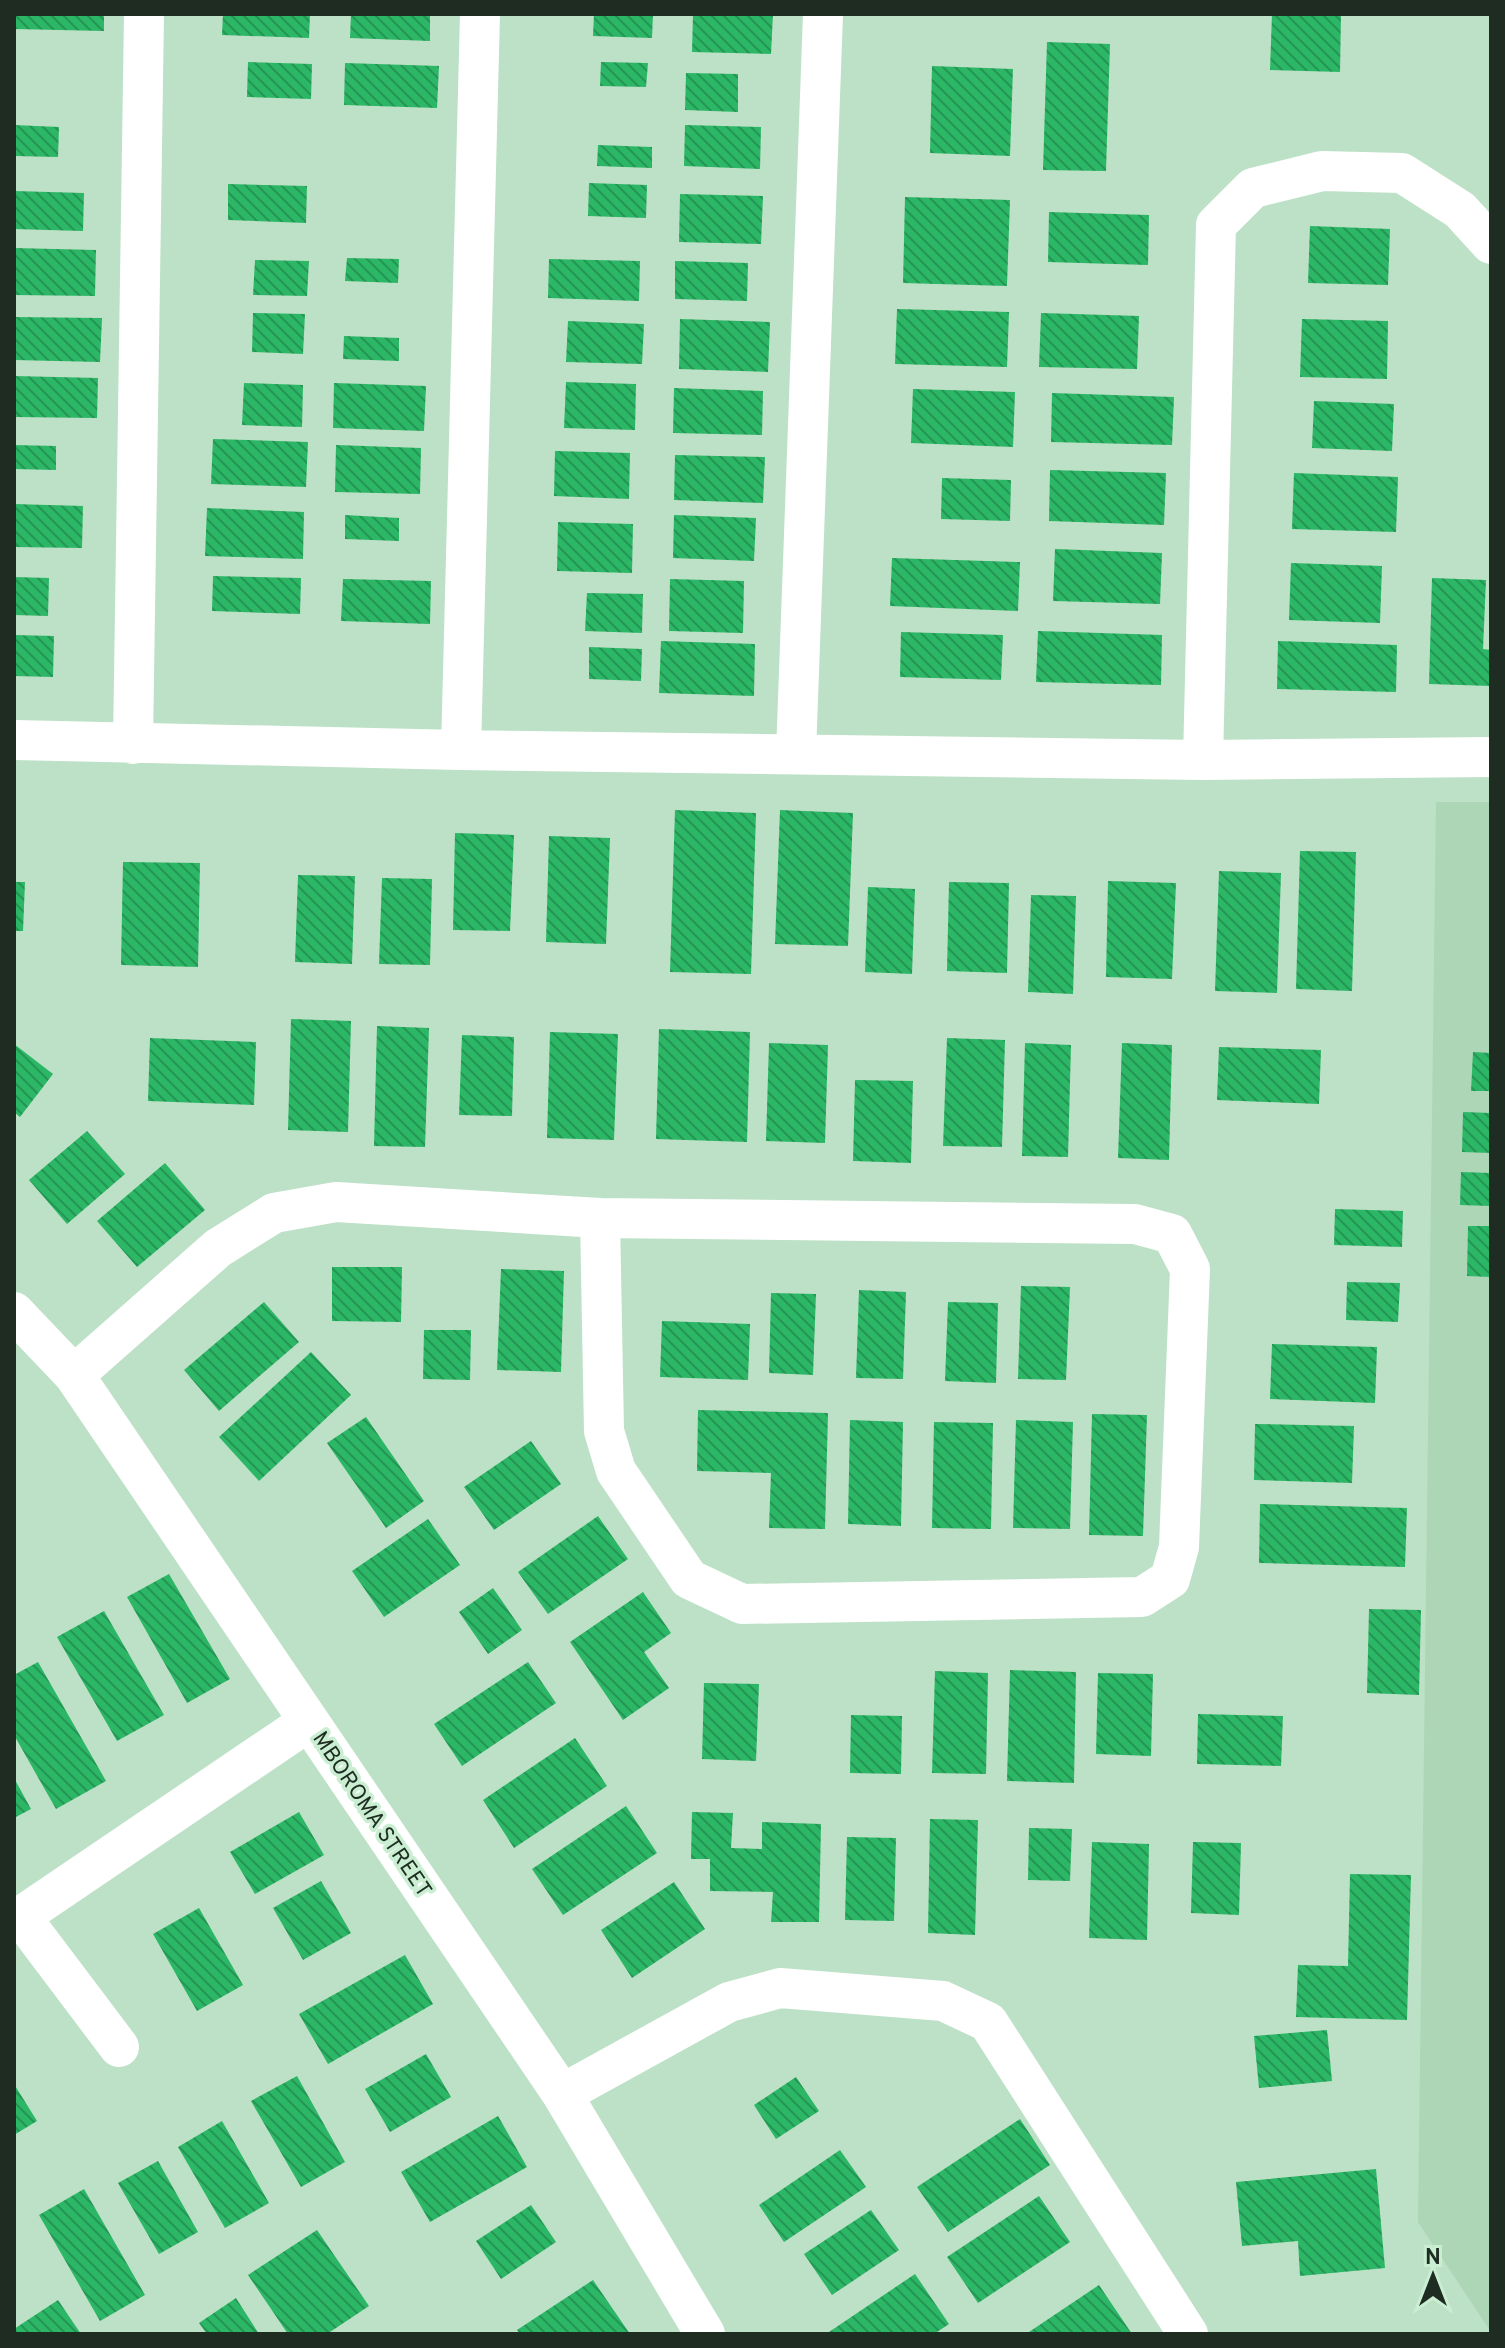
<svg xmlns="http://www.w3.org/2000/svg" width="1505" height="2348" font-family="Overpass,sans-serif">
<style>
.built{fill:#acd6b6}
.building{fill:url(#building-back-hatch)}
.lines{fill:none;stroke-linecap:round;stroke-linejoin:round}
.street{stroke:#fff;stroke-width:40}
.labels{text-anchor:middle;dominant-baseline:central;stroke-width:7;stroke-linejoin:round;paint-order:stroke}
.street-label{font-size:22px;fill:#1e2c22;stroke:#caeed2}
</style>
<defs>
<pattern id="building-back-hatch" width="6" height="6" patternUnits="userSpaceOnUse" patternTransform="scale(2)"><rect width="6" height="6" fill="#2bb766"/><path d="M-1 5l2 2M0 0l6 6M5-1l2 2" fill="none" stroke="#249554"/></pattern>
</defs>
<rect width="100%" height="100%" fill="#bde1c6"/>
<path class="built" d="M 1436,802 L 1491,802 L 1491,2332 L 1418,2222 Z"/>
<path class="building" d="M 14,14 L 104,14 L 104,31 L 14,29 Z
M 223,14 L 310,14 L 309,38 L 222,35 Z
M 351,14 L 430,14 L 430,41 L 350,38 Z
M 594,14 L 653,14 L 652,38 L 593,36 Z
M 693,14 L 773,14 L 771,54 L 692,52 Z
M 1272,14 L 1341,14 L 1340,72 L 1270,70 Z
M 1047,42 L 1110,44 L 1106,171 L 1043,170 Z
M 248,62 L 312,64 L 311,99 L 247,97 Z
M 601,62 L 648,63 L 646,87 L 600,86 Z
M 345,63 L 439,66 L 437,108 L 344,105 Z
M 932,66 L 1013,69 L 1010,156 L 930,153 Z
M 686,73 L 738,74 L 738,112 L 685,110 Z
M 14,125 L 59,127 L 58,157 L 14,156 Z
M 685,125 L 761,127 L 760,169 L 684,166 Z
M 598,145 L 652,147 L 652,168 L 597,166 Z
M 589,183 L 647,185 L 646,218 L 588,216 Z
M 228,184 L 307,186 L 306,223 L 228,220 Z
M 14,191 L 84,193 L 83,231 L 14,229 Z
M 680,194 L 763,196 L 761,244 L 679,242 Z
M 905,197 L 1010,200 L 1007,286 L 903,283 Z
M 1049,212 L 1149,215 L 1148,265 L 1048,262 Z
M 1310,226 L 1390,229 L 1388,285 L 1308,283 Z
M 14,248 L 96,250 L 95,296 L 14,295 Z
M 347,258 L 399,259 L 398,283 L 345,281 Z
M 549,259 L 640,261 L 639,301 L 548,298 Z
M 255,260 L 309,261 L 307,296 L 253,295 Z
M 675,261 L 748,263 L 747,301 L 675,299 Z
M 897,309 L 1009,312 L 1007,367 L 895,364 Z
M 253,313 L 305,314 L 303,354 L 252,352 Z
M 1041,313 L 1139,316 L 1137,369 L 1039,367 Z
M 14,317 L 102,318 L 100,362 L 14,360 Z
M 680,319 L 770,322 L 768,372 L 679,369 Z
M 1302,319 L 1388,321 L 1387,379 L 1300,377 Z
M 568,321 L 644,324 L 642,364 L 566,362 Z
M 344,336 L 399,338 L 399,361 L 343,359 Z
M 14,376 L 98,378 L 97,418 L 14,417 Z
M 566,382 L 636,384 L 635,430 L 564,428 Z
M 244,383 L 303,385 L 302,427 L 242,425 Z
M 334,383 L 426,386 L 424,431 L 333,428 Z
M 674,388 L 763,391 L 762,435 L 673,433 Z
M 913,389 L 1015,392 L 1013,447 L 911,443 Z
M 1052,393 L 1174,397 L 1172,445 L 1051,442 Z
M 1314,401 L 1394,404 L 1392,451 L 1312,448 Z
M 213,439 L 308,442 L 306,487 L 211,484 Z
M 14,445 L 56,446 L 56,470 L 14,469 Z
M 336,445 L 421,448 L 420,494 L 335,492 Z
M 555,451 L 630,453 L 629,499 L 554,496 Z
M 675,455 L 765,457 L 763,503 L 674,500 Z
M 1050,470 L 1166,473 L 1164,525 L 1049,521 Z
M 1294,473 L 1398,477 L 1396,532 L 1292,529 Z
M 942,478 L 1011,480 L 1010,521 L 941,519 Z
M 14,504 L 83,506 L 82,548 L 14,547 Z
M 207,508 L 304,512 L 303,559 L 205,556 Z
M 345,515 L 399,518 L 399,541 L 345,539 Z
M 674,515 L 756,518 L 754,561 L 673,558 Z
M 558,522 L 633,524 L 632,573 L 557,571 Z
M 1055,549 L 1162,553 L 1160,604 L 1053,601 Z
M 892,558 L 1020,562 L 1018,611 L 890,606 Z
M 1291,563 L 1382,566 L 1380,623 L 1289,620 Z
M 213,576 L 301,578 L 300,614 L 212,611 Z
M 14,577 L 49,578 L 48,616 L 14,615 Z
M 1432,578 L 1486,580 L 1483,649 L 1491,650 L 1491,686 L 1429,684 Z
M 343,579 L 431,581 L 430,624 L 341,621 Z
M 670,579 L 744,581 L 743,633 L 669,631 Z
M 587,593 L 643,594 L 642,633 L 585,631 Z
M 1038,631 L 1162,635 L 1161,685 L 1036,682 Z
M 901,632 L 1003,635 L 1001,680 L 900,677 Z
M 14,635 L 54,636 L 53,677 L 14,676 Z
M 661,641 L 755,644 L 754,696 L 659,693 Z
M 1278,641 L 1397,645 L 1396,692 L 1277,689 Z
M 589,647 L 642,649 L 641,681 L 589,679 Z
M 675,810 L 756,813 L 751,974 L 670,972 Z
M 780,810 L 853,813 L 848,946 L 775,944 Z
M 455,833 L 514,835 L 510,931 L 453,930 Z
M 549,836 L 610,838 L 606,944 L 546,942 Z
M 1300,851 L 1356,852 L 1352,991 L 1296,989 Z
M 123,862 L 200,863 L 198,967 L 121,965 Z
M 1219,871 L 1281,873 L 1277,993 L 1215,991 Z
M 298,875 L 355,876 L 352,964 L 295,962 Z
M 382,878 L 432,879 L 430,965 L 379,964 Z
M 1108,881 L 1176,883 L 1172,979 L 1106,977 Z
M 14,882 L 25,882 L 23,931 L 14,931 Z
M 949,882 L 1009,883 L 1007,973 L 947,971 Z
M 868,887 L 915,889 L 912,974 L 865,972 Z
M 1031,895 L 1076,896 L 1073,994 L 1028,992 Z
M 291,1019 L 351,1021 L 348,1132 L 288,1130 Z
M 377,1026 L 429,1028 L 425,1147 L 374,1146 Z
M 659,1029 L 750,1032 L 747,1142 L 656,1139 Z
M 550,1032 L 618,1034 L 614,1140 L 547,1138 Z
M 462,1035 L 514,1037 L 512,1116 L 459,1115 Z
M 150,1038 L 256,1042 L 254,1105 L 148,1101 Z
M 947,1038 L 1005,1040 L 1002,1147 L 943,1146 Z
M 769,1043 L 828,1045 L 825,1143 L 766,1141 Z
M 1025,1043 L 1071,1045 L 1068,1157 L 1022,1156 Z
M 1122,1043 L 1172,1045 L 1169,1160 L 1118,1158 Z
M 14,1044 L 53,1074 L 20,1117 L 14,1112 Z
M 1219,1047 L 1321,1050 L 1319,1104 L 1217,1100 Z
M 1473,1052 L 1491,1053 L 1491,1091 L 1471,1091 Z
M 855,1080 L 913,1081 L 911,1163 L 853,1161 Z
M 1463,1112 L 1491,1113 L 1491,1153 L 1462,1152 Z
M 87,1131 L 125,1174 L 67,1224 L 29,1180 Z
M 165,1163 L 205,1210 L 137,1267 L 97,1221 Z
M 1461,1172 L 1491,1173 L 1491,1206 L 1460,1205 Z
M 1335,1209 L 1403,1211 L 1402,1247 L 1334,1245 Z
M 1468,1226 L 1491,1226 L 1491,1277 L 1467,1276 Z
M 332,1267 L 402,1267 L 401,1322 L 332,1321 Z
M 501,1269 L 564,1271 L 561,1372 L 497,1370 Z
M 1347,1282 L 1400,1283 L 1398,1322 L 1346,1320 Z
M 1021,1286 L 1070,1287 L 1066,1380 L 1018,1379 Z
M 859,1290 L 906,1292 L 903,1379 L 856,1378 Z
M 771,1293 L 816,1294 L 813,1375 L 769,1373 Z
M 264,1302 L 299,1342 L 219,1411 L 184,1370 Z
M 948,1302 L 998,1303 L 996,1383 L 945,1381 Z
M 662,1321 L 750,1324 L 748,1380 L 660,1377 Z
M 424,1330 L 471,1330 L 470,1380 L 423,1379 Z
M 1272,1344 L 1377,1347 L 1375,1403 L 1270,1399 Z
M 311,1352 L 351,1395 L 259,1481 L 219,1437 Z
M 698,1410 L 828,1413 L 825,1529 L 769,1528 L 771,1473 L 697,1471 Z
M 1092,1414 L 1147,1415 L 1143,1536 L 1089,1535 Z
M 366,1417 L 424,1501 L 386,1528 L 327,1443 Z
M 850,1420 L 903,1422 L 901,1526 L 848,1524 Z
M 1016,1420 L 1073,1422 L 1070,1529 L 1013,1528 Z
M 934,1422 L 993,1423 L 991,1529 L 932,1528 Z
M 1255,1424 L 1354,1426 L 1352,1483 L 1254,1480 Z
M 531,1441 L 561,1484 L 494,1530 L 464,1487 Z
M 1260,1504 L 1407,1508 L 1405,1567 L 1259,1563 Z
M 598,1516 L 628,1559 L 548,1614 L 518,1572 Z
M 428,1519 L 460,1565 L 384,1617 L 352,1571 Z
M 169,1574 L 230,1679 L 187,1703 L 127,1597 Z
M 493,1588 L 522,1630 L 488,1654 L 459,1612 Z
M 643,1592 L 671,1633 L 644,1652 L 669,1688 L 623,1720 L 570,1642 Z
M 1369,1609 L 1421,1610 L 1419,1695 L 1367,1693 Z
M 104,1611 L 164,1715 L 117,1741 L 57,1637 Z
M 38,1662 L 106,1781 L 56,1809 L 14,1735 L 14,1675 Z
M 528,1662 L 556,1703 L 462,1766 L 434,1724 Z
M 1010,1670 L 1076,1672 L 1074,1783 L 1007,1781 Z
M 935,1671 L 988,1673 L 986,1774 L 932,1773 Z
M 1098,1673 L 1153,1674 L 1151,1756 L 1096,1754 Z
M 704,1683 L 759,1684 L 756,1761 L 702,1759 Z
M 1198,1714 L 1283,1716 L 1281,1766 L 1197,1764 Z
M 851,1715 L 902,1716 L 901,1774 L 850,1773 Z
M 575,1738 L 607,1786 L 514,1848 L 483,1800 Z
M 14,1778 L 31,1809 L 14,1818 Z
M 626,1806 L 657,1853 L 563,1915 L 532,1869 Z
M 299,1812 L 324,1855 L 255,1894 L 230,1852 Z
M 692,1812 L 733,1813 L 731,1848 L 762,1849 L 762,1822 L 821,1824 L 819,1922 L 771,1922 L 773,1892 L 710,1891 L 710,1859 L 691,1859 Z
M 930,1819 L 978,1820 L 975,1935 L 928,1933 Z
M 1029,1828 L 1072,1829 L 1070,1881 L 1028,1880 Z
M 847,1837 L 896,1838 L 894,1921 L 845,1920 Z
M 1092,1842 L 1149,1844 L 1147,1940 L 1089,1938 Z
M 1193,1842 L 1241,1843 L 1239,1915 L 1191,1913 Z
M 1350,1874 L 1411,1875 L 1407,2020 L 1296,2017 L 1298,1965 L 1348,1966 Z
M 321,1881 L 351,1933 L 303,1960 L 273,1908 Z
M 674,1882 L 705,1929 L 632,1978 L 601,1930 Z
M 199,1908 L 243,1985 L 197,2011 L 153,1934 Z
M 405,1955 L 433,2004 L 328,2064 L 299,2014 Z
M 1327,2030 L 1332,2081 L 1259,2088 L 1254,2036 Z
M 426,2054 L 451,2097 L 390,2132 L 365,2089 Z
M 297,2076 L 345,2162 L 301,2187 L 251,2101 Z
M 796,2077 L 819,2111 L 776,2139 L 754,2105 Z
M 14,2084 L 37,2121 L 14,2135 Z
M 498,2116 L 527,2167 L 430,2222 L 401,2172 Z
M 1020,2119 L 1050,2165 L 948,2232 L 917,2187 Z
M 222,2121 L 269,2203 L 225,2228 L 178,2147 Z
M 840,2150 L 866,2187 L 784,2242 L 759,2205 Z
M 158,2161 L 198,2232 L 159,2254 L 118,2183 Z
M 1376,2169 L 1385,2268 L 1300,2276 L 1298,2241 L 1242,2246 L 1236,2182 Z
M 84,2189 L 145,2295 L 100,2321 L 39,2215 Z
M 1039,2196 L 1070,2242 L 978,2303 L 947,2257 Z
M 531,2205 L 556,2242 L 501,2279 L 476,2241 Z
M 871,2210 L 899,2250 L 832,2295 L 804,2254 Z
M 317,2230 L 369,2306 L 327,2334 L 288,2334 L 248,2275 Z
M 915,2274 L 949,2324 L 934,2334 L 826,2334 Z
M 593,2280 L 630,2334 L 520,2334 L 517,2330 Z
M 1099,2285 L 1132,2334 L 1026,2334 Z
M 236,2298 L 259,2334 L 207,2334 L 199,2323 Z
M 58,2300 L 81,2334 L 14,2334 L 14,2329 Z"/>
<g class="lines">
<path class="street" d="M 14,740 L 461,750 L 1203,760 L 1491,757
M 133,744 L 144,14
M 461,750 L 480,14
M 796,754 L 823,14
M 1203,760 L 1216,225 L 1253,188 L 1322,171 L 1402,173 L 1460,210 L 1491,244
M 14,1312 L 74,1375 L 562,2094 L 705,2334
M 74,1375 L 218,1248 L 274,1213 L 336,1202 L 600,1218 L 1135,1224 L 1172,1234 L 1190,1269 L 1179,1547 L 1170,1579 L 1142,1597 L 742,1604 L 689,1579 L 616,1471 L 604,1431 L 600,1218
M 21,1917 L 119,2047
M 14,1921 L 308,1722
M 562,2094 L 729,2002 L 780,1988 L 943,2001 L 988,2022 L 1188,2334"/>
</g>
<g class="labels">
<g class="street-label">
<text transform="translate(371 1815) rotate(56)">MBOROMA STREET</text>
</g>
</g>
<rect width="1505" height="2348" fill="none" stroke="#1e2c22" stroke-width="32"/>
<g transform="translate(1433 2276)" stroke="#caeed2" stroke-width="6" paint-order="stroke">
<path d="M0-6L14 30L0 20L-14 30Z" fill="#1e2c22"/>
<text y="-12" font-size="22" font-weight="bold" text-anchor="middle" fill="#1e2c22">N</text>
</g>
</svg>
